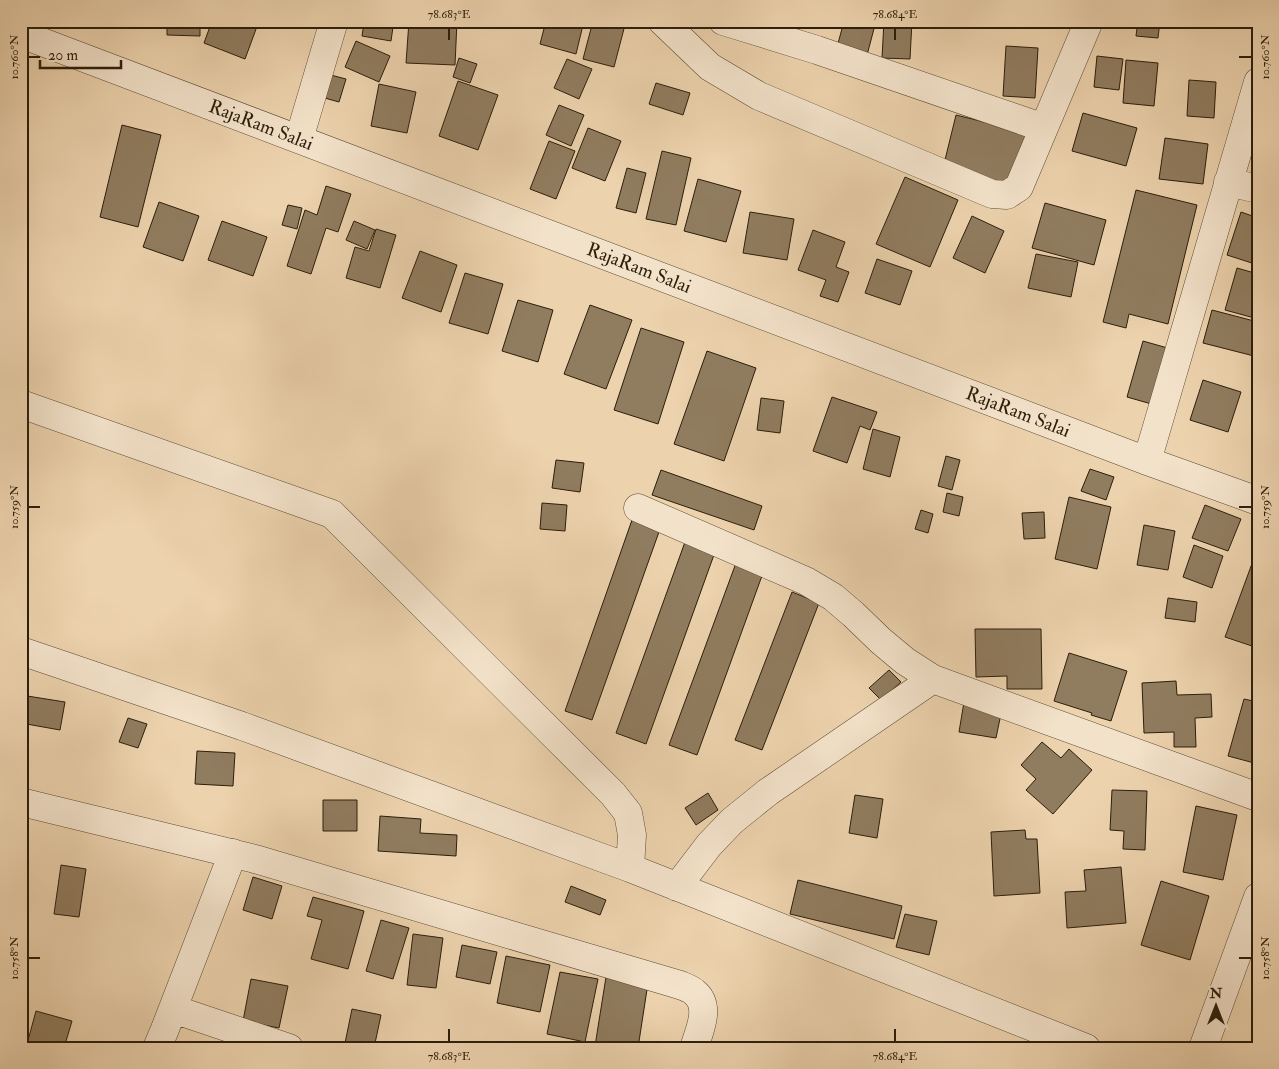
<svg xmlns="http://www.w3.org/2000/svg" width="1279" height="1069" font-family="'IM FELL Double Pica',serif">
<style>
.building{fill:#907c5f;stroke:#2c1e0b}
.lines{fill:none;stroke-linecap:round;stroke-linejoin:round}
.minor-casing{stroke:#5c4b34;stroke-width:29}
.minor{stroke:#f3e2ca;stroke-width:28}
.ticks{fill:none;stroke:#2c1e0b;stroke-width:2}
.labels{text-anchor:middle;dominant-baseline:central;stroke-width:4;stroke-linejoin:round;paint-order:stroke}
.street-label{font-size:19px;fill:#2c1e0b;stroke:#f3e2ca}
.neatline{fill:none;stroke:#2c1e0b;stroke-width:2}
.ticks-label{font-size:12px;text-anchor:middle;fill:#2c1e0b}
</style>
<rect width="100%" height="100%" fill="#ecd2ad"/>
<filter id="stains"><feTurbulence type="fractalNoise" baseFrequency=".004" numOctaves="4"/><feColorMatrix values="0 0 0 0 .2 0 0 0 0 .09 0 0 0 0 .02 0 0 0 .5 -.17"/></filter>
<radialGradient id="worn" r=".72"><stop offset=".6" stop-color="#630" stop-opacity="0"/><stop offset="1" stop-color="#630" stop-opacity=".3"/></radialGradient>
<path class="building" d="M 167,21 L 200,21 L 200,36 L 167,35 Z
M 212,21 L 259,21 L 245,59 L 204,43 Z
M 409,21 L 457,21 L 455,65 L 406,63 Z
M 546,21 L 584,21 L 576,54 L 540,44 Z
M 593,21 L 626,21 L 614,67 L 583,59 Z
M 844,21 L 876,21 L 866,59 L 836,51 Z
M 884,21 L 912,21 L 910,59 L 882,58 Z
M 1117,21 L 1160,21 L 1158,38 L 1136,36 L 1137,28 L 1116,26 Z
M 364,23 L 393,27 L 391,41 L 362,36 Z
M 356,41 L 390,56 L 379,82 L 345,67 Z
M 1006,46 L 1038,48 L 1035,98 L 1003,96 Z
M 1097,56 L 1123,59 L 1119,90 L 1094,87 Z
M 459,58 L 477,64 L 470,83 L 453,77 Z
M 567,59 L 592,69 L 579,99 L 554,88 Z
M 1126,60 L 1158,63 L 1154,106 L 1123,103 Z
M 327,74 L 346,79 L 339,102 L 321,97 Z
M 1189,80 L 1216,82 L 1214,118 L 1187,116 Z
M 458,81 L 498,95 L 478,150 L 439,136 Z
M 656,83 L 690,93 L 683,115 L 649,104 Z
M 379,84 L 416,92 L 407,133 L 371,126 Z
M 559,105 L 584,115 L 571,146 L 546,135 Z
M 1083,113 L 1137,128 L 1126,166 L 1072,151 Z
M 956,115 L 1029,133 L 1016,186 L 943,168 Z
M 122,125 L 161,135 L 138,227 L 100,217 Z
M 588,128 L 621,141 L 605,181 L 572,168 Z
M 1165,138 L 1208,144 L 1203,184 L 1159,179 Z
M 549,141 L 575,151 L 556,199 L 530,189 Z
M 662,151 L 691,158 L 676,225 L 646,219 Z
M 627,168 L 646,173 L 636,213 L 616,208 Z
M 905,177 L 958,200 L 930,267 L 876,244 Z
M 698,179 L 741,191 L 726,242 L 684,231 Z
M 326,186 L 351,194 L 338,232 L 326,228 L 311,274 L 287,266 L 305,210 L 317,215 Z
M 1136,190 L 1197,205 L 1168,324 L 1129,314 L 1126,328 L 1103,322 Z
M 159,202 L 199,216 L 183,261 L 143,247 Z
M 1045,203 L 1106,220 L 1094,265 L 1032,248 Z
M 288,205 L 302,208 L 297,229 L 282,225 Z
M 750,212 L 794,219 L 787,260 L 743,253 Z
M 1241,212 L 1258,218 L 1258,265 L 1227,255 Z
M 972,216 L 1004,231 L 985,273 L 953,258 Z
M 222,221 L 267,237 L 253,276 L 208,260 Z
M 354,221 L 375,230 L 367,249 L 346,240 Z
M 376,229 L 396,235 L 380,288 L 346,278 L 355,247 L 369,251 Z
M 813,230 L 845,242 L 836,267 L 849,272 L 838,302 L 820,296 L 826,280 L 798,270 Z
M 420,251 L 457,265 L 441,312 L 402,298 Z
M 1036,254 L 1078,262 L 1071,297 L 1028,288 Z
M 877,259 L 912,271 L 900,305 L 865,293 Z
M 1237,268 L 1258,274 L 1258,319 L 1225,310 Z
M 465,273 L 503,284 L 488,334 L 449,323 Z
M 518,300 L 553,310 L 538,362 L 502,351 Z
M 590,305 L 632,320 L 606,389 L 564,374 Z
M 1212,310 L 1258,322 L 1258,340 L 1254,356 L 1203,343 Z
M 641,328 L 684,342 L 658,424 L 614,410 Z
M 1143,341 L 1171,349 L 1155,405 L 1127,397 Z
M 707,351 L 756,368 L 724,461 L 674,444 Z
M 1203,380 L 1241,392 L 1228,432 L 1190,420 Z
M 832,397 L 877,412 L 870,430 L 860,426 L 847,463 L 813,451 Z
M 761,398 L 784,401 L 780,433 L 757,430 Z
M 873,429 L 900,437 L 890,477 L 863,469 Z
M 946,456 L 960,460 L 952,490 L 938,486 Z
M 556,460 L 584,463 L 580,492 L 552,488 Z
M 1090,469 L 1114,477 L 1106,500 L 1081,491 Z
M 661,470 L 762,506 L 754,530 L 652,495 Z
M 947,493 L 963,497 L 959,516 L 943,512 Z
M 1069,497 L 1111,507 L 1097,569 L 1055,559 Z
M 542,503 L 567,505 L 565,531 L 540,529 Z
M 1205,505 L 1241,519 L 1228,551 L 1192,538 Z
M 921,510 L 933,514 L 928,533 L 915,529 Z
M 1044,512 L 1045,538 L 1024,539 L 1022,513 Z
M 632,520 L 660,529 L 592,720 L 565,711 Z
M 1144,525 L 1175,531 L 1168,570 L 1137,565 Z
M 685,542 L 715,552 L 646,744 L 616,733 Z
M 1194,545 L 1223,556 L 1212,588 L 1183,577 Z
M 1257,550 L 1258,550 L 1258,648 L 1225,637 Z
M 736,563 L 763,573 L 697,755 L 669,745 Z
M 792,592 L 819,603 L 762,750 L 735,740 Z
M 1168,598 L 1197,602 L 1195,622 L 1165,618 Z
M 975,629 L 1041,629 L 1042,689 L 1007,689 L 1007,676 L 976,677 Z
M 1069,653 L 1127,671 L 1111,721 L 1091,715 L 1092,713 L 1054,701 Z
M 889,670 L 901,682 L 881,700 L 869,688 Z
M 1176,681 L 1177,695 L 1211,694 L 1212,717 L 1195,718 L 1196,747 L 1174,747 L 1174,732 L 1144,733 L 1142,683 Z
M 21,695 L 65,702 L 60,730 L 21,723 Z
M 1244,699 L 1258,702 L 1258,764 L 1228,756 Z
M 964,702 L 1002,709 L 996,738 L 959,732 Z
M 128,718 L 147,724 L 138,748 L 119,742 Z
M 1042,742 L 1061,758 L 1069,749 L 1092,770 L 1053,814 L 1026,790 L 1036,779 L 1021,765 Z
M 197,751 L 235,753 L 233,786 L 195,784 Z
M 1112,790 L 1147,791 L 1145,850 L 1123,849 L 1124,831 L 1110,830 Z
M 708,793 L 718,810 L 696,825 L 685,808 Z
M 855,795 L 883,799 L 877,838 L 849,833 Z
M 323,800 L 357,800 L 357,831 L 323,831 Z
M 1196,806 L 1237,815 L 1223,880 L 1183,872 Z
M 380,816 L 421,819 L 420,833 L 457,835 L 456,856 L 378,851 Z
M 1025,830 L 1026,839 L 1037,839 L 1040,893 L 994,896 L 991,832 Z
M 21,842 L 26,843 L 23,868 L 21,867 Z
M 61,865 L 86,869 L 79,917 L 54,914 Z
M 1121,867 L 1126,923 L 1067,928 L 1065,892 L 1086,891 L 1084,870 Z
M 253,877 L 282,886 L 272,919 L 243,910 Z
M 798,880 L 902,906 L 894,939 L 790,914 Z
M 1161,881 L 1209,896 L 1190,960 L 1141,945 Z
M 571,886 L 606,900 L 600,915 L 565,902 Z
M 313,897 L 364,911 L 348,969 L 311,959 L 322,920 L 307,916 Z
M 905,914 L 937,921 L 929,955 L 896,947 Z
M 381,920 L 409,928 L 393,979 L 366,971 Z
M 413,934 L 443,938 L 436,988 L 407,985 Z
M 462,945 L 497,952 L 490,984 L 456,977 Z
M 506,956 L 550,965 L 540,1012 L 497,1003 Z
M 560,972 L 598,979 L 585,1042 L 547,1034 Z
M 606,977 L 648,983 L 638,1048 L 606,1048 L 595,1046 Z
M 251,979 L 288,986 L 279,1028 L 243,1021 Z
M 352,1009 L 381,1015 L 374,1048 L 344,1048 Z
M 36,1011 L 72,1021 L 64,1048 L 41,1048 L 27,1044 Z"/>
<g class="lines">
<g class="minor-casing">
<path id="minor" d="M 662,21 L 710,67 L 759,96 L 992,194 L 1007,195 L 1019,187 L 1089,21
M 723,21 L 817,50 L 1044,128
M 21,34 L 1147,461 L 1258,501
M 299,139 L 334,21
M 1228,182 L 1258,189
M 21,404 L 332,514 L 613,794 L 628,813 L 632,835 L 630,868
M 1147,461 L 1258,82
M 638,508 L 806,581 L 833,597 L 853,614 L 881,641 L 905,661 L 933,679 L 1258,797
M 21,651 L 242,726 L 630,868 L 1086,1048
M 21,802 L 255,859 L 680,985 C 685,987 691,989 694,992 C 712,1006 699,1031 694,1048
M 677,887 L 709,845 L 732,821 L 768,792 L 933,679
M 173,1009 L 289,1048
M 157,1048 L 165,1029 L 233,853
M 1203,1048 L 1258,897"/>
</g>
<use href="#minor" class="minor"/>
</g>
<path class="ticks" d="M 449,28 L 449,40M 895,28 L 895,40M 28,57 L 40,57M 1239,57 L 1252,57M 28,507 L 40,507M 1239,507 L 1252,507M 28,958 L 40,958M 1239,958 L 1252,958M 449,1029 L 449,1042M 895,1029 L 895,1042"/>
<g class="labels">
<g class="street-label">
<text transform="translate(261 125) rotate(21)">RajaRam Salai</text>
<text transform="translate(639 268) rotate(21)">RajaRam Salai</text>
<text transform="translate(1018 412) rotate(21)">RajaRam Salai</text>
</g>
</g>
<rect width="1279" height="1069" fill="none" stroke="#ecd2ad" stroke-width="55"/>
<g transform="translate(1216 1006)" stroke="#f3e2ca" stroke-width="4" paint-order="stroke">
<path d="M0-4L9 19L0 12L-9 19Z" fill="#2c1e0b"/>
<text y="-8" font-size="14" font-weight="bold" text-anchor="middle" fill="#2c1e0b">N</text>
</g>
<path d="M40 60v8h81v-8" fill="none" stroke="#2c1e0b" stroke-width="2.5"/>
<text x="48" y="60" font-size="15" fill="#2c1e0b" stroke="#f3e2ca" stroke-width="4" paint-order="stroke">20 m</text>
<rect x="28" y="28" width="1224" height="1014" class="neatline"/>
<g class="ticks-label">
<text x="449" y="18">78.683°E</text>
<text x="895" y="18">78.684°E</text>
<text transform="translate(14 57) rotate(-90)" y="4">10.760°N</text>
<text transform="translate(1265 57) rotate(-90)" y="4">10.760°N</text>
<text transform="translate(14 507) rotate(-90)" y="4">10.759°N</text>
<text transform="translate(1265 507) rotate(-90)" y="4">10.759°N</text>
<text transform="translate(14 958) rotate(-90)" y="4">10.758°N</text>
<text transform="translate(1265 958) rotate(-90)" y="4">10.758°N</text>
<text x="449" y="1060">78.683°E</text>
<text x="895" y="1060">78.684°E</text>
</g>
<rect width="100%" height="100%" filter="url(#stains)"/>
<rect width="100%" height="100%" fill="url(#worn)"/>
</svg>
